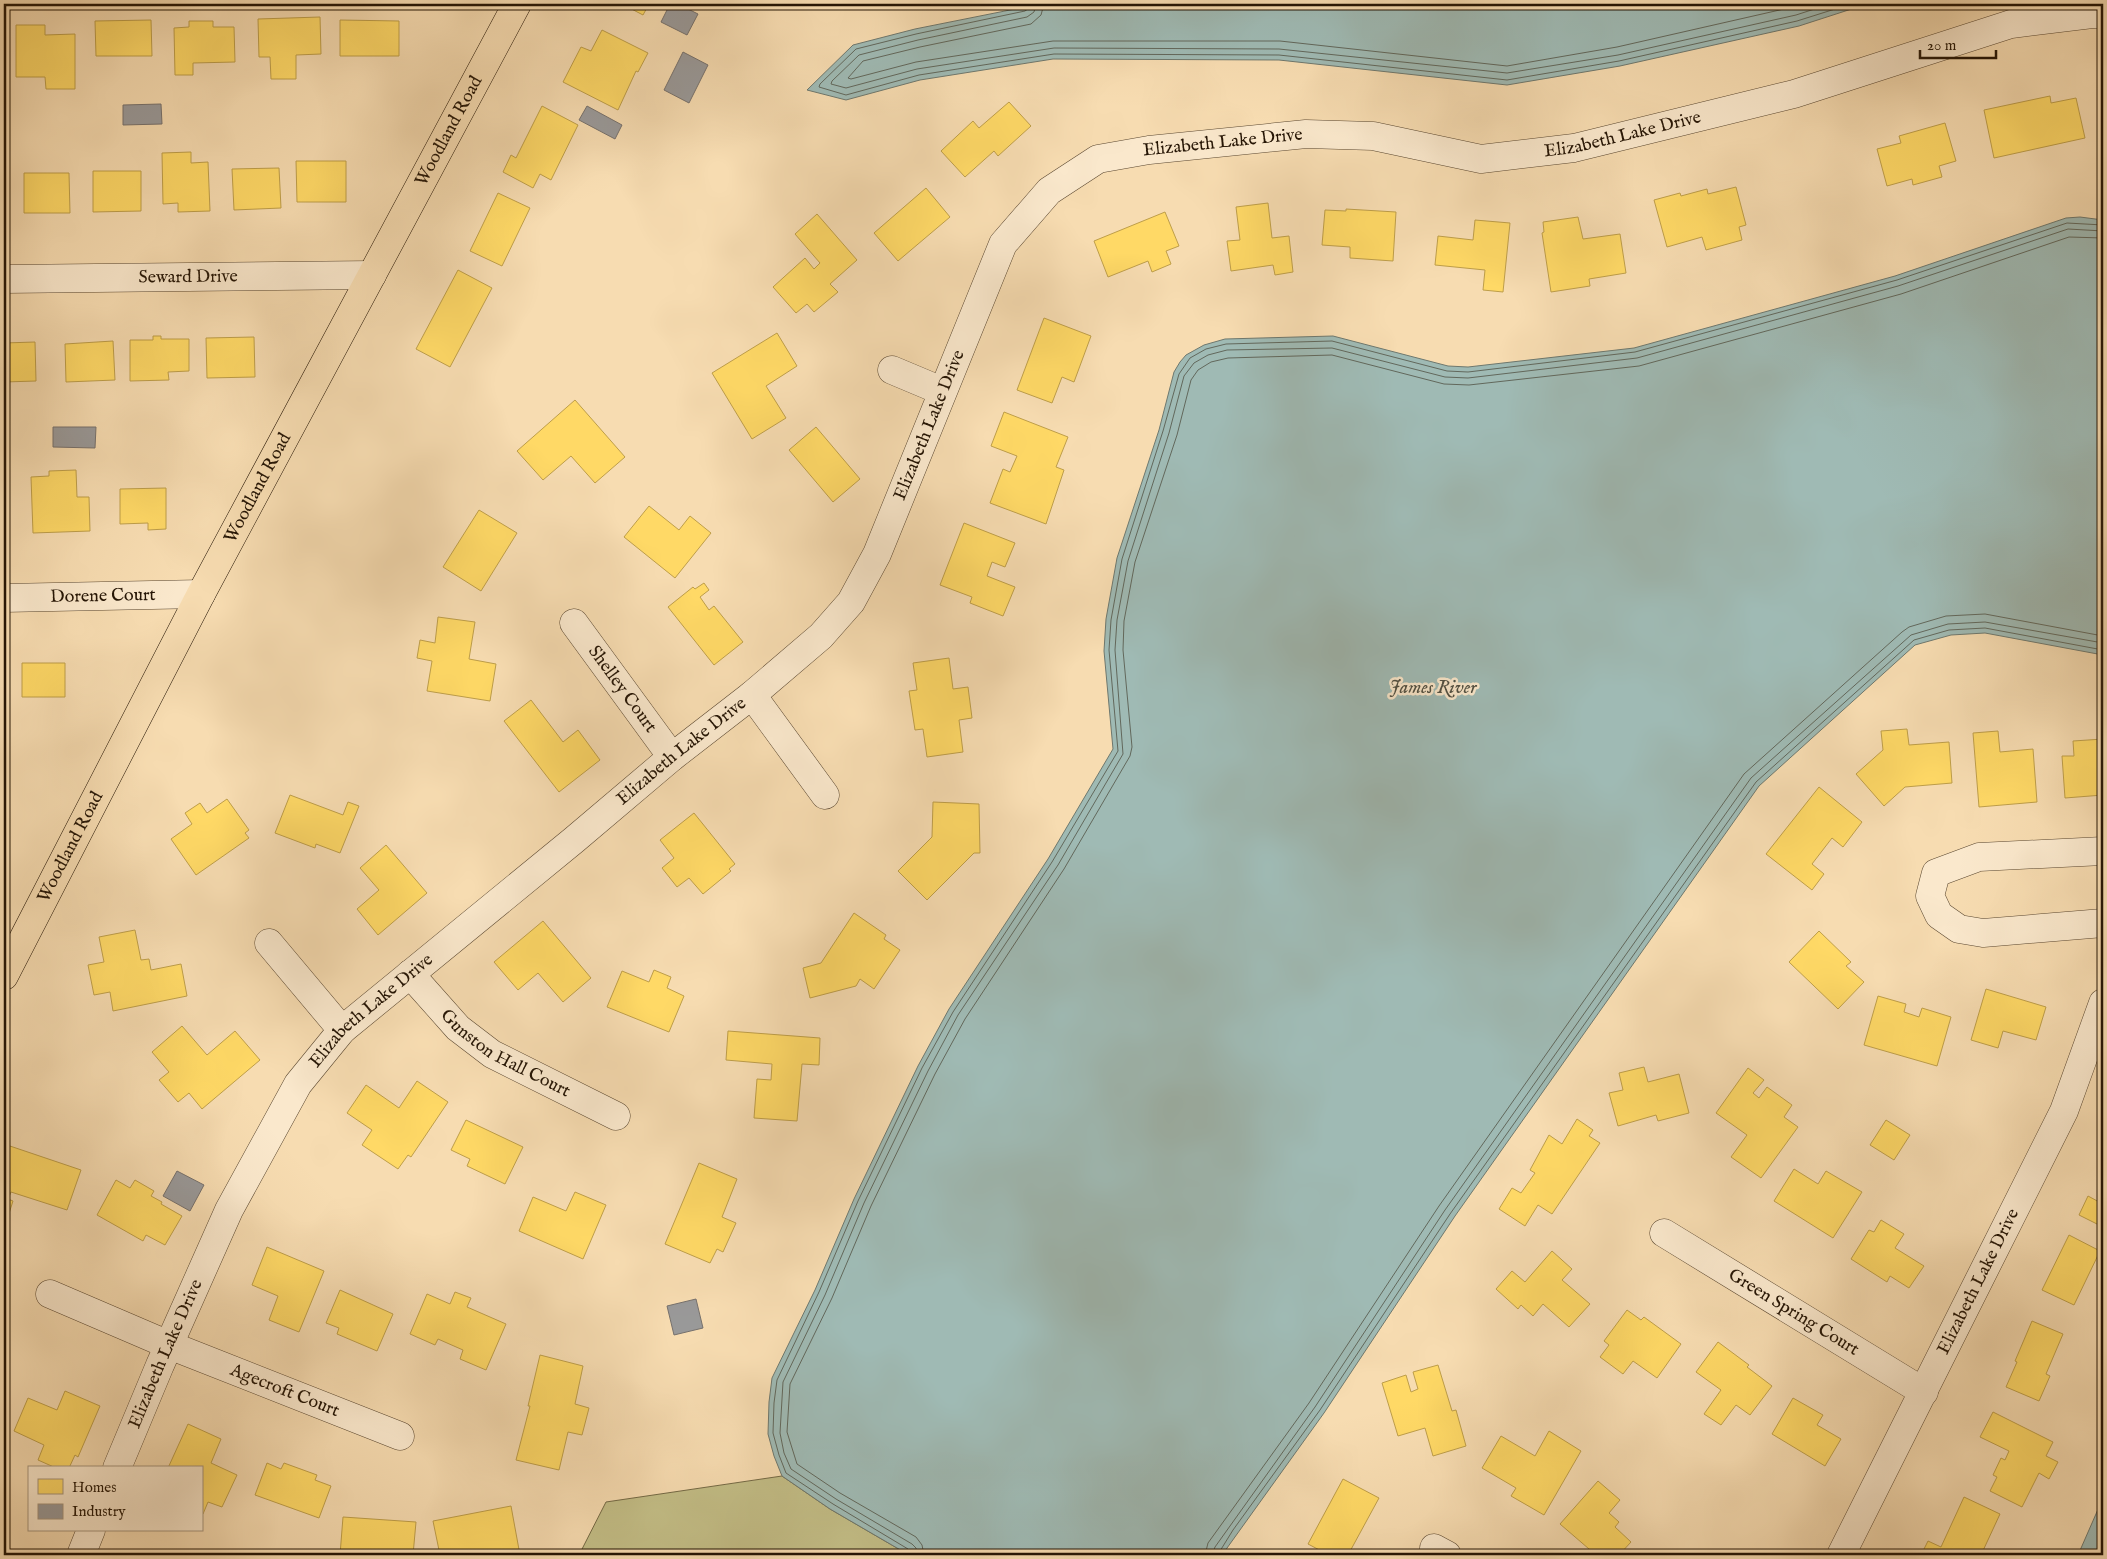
<svg xmlns="http://www.w3.org/2000/svg" width="2107" height="1559" font-family="'IM FELL English',serif">
<style>
.green{fill:#c3be87;stroke:#746a46}
.water{fill:#9fbab4;stroke:#6e786e}
.homes{fill:#ffd966;stroke:#be9e49}
.industry{fill:#999;stroke:#76716d}
.lines{fill:none;stroke-linecap:round;stroke-linejoin:round}
.shore{stroke:#62685c;stroke-width:1}
.minor-casing{stroke:#5a4730;stroke-width:29}
.major-casing{stroke:#251505;stroke-width:29}
.minor{stroke:#fae8cc;stroke-width:28}
.major{stroke:#f7dcb1;stroke-width:28}
.labels{text-anchor:middle;dominant-baseline:central;stroke-width:5;stroke-linejoin:round;paint-order:stroke}
.street-label{font-size:18px;fill:#251505;stroke:#fae8cc}
.water-label{font-size:19px;font-style:italic;fill:#504f42;stroke:#fae8cc}
</style>
<rect width="100%" height="100%" fill="#f7dcb1"/>
<filter id="stains"><feTurbulence type="fractalNoise" baseFrequency=".004" numOctaves="4"/><feColorMatrix values="0 0 0 0 .2 0 0 0 0 .09 0 0 0 0 .02 0 0 0 .5 -.17"/></filter>
<radialGradient id="worn" r=".72"><stop offset=".6" stop-color="#630" stop-opacity="0"/><stop offset="1" stop-color="#630" stop-opacity=".3"/></radialGradient>
<path class="green" d="M 782,1476 L 830,1509 L 909,1555 L 579,1555 L 606,1502 Z"/>
<path class="water" d="M 1040,4 L 1867,4 L 1799,26 L 1620,66 L 1507,85 L 1279,60 L 1053,59 L 920,80 L 846,100 L 807,90 L 853,45 L 915,29 Z
M 2080,217 L 2103,220 L 2103,655 L 1985,633 L 1951,635 L 1915,645 L 1759,786 L 1455,1216 L 1324,1413 L 1222,1555 L 909,1555 L 830,1509 L 782,1476 L 774,1456 L 768,1434 L 769,1402 L 772,1378 L 815,1290 L 854,1199 L 918,1066 L 949,1009 L 1048,859 L 1113,749 L 1104,651 L 1106,619 L 1117,558 L 1159,430 L 1174,372 L 1180,362 L 1186,355 L 1204,345 L 1225,339 L 1333,336 L 1448,366 L 1468,367 L 1634,348 L 1895,276 L 2066,218 Z
M 2103,1498 L 2103,1555 L 2078,1555 Z"/>
<path class="homes" d="M 622,4 L 649,4 L 643,15 Z
M 320,17 L 321,54 L 296,55 L 296,79 L 271,79 L 270,57 L 259,57 L 258,19 Z
M 151,20 L 152,56 L 96,56 L 95,21 Z
M 340,20 L 399,21 L 399,56 L 340,56 Z
M 189,21 L 213,21 L 213,27 L 234,27 L 235,62 L 193,63 L 193,75 L 175,75 L 174,28 L 189,27 Z
M 16,25 L 45,25 L 45,35 L 75,34 L 75,89 L 46,89 L 45,77 L 16,77 Z
M 602,30 L 648,53 L 638,72 L 636,71 L 618,110 L 563,82 L 581,47 L 591,51 Z
M 2050,96 L 2051,103 L 2076,98 L 2085,138 L 1994,158 L 1984,110 Z
M 1009,102 L 1031,126 L 998,156 L 994,151 L 965,177 L 941,151 L 973,121 L 979,128 Z
M 542,106 L 578,125 L 551,180 L 540,174 L 533,188 L 503,172 L 511,155 L 516,158 Z
M 1945,123 L 1956,161 L 1939,166 L 1942,177 L 1913,185 L 1912,179 L 1887,186 L 1877,149 L 1901,143 L 1899,136 Z
M 191,152 L 191,163 L 208,162 L 210,211 L 178,212 L 178,203 L 163,204 L 162,153 Z
M 296,161 L 346,161 L 346,202 L 297,202 Z
M 279,168 L 281,208 L 234,210 L 232,169 Z
M 93,171 L 141,171 L 141,211 L 93,212 Z
M 24,173 L 69,173 L 70,213 L 24,213 Z
M 1736,187 L 1746,225 L 1739,227 L 1742,240 L 1706,250 L 1702,237 L 1667,247 L 1654,200 L 1680,193 L 1681,196 L 1707,189 L 1708,194 Z
M 926,188 L 950,217 L 898,261 L 874,233 Z
M 498,193 L 530,208 L 502,266 L 470,251 Z
M 1268,203 L 1272,238 L 1289,236 L 1293,272 L 1275,275 L 1273,265 L 1231,271 L 1227,241 L 1240,240 L 1236,207 Z
M 1346,209 L 1396,212 L 1393,261 L 1350,258 L 1350,247 L 1322,245 L 1325,210 L 1346,211 Z
M 1165,212 L 1179,246 L 1166,251 L 1171,264 L 1152,272 L 1148,261 L 1108,277 L 1094,241 Z
M 817,214 L 857,260 L 830,284 L 838,292 L 814,312 L 807,304 L 796,313 L 773,287 L 805,258 L 814,269 L 820,263 L 795,234 Z
M 1578,217 L 1583,239 L 1620,234 L 1626,273 L 1589,279 L 1590,286 L 1551,292 L 1542,233 L 1544,232 L 1543,222 Z
M 1475,220 L 1510,223 L 1503,292 L 1483,290 L 1485,270 L 1435,265 L 1438,236 L 1473,240 Z
M 458,270 L 492,288 L 450,367 L 416,349 Z
M 1044,318 L 1091,336 L 1074,382 L 1062,377 L 1052,403 L 1017,390 Z
M 777,333 L 797,366 L 766,386 L 786,418 L 752,439 L 712,373 Z
M 153,336 L 161,336 L 161,339 L 189,339 L 189,371 L 168,372 L 169,380 L 130,381 L 130,340 L 153,340 Z
M 254,337 L 255,377 L 207,378 L 206,338 Z
M 113,341 L 115,380 L 66,382 L 65,344 Z
M 35,342 L 36,381 L 4,382 L 4,343 Z
M 575,400 L 625,457 L 595,483 L 571,456 L 543,480 L 517,451 Z
M 1004,412 L 1068,437 L 1056,467 L 1064,470 L 1046,524 L 990,503 L 1003,469 L 1010,472 L 1017,456 L 991,446 Z
M 816,427 L 860,479 L 833,502 L 789,450 Z
M 76,470 L 77,497 L 89,497 L 90,531 L 33,533 L 31,477 L 49,476 L 49,471 Z
M 166,488 L 166,529 L 148,530 L 148,523 L 120,524 L 120,489 Z
M 649,506 L 679,530 L 690,516 L 711,533 L 675,578 L 624,537 Z
M 479,510 L 517,533 L 481,591 L 443,567 Z
M 964,523 L 1015,543 L 1005,567 L 992,562 L 987,576 L 1015,587 L 1003,616 L 970,603 L 972,597 L 940,585 Z
M 704,583 L 709,590 L 700,597 L 709,610 L 714,606 L 743,642 L 714,665 L 668,607 L 693,587 L 695,589 Z
M 438,617 L 475,622 L 469,659 L 496,664 L 490,701 L 427,691 L 432,661 L 417,658 L 420,640 L 435,643 Z
M 949,658 L 953,689 L 968,687 L 972,718 L 959,720 L 963,752 L 927,757 L 923,729 L 915,730 L 909,691 L 917,690 L 913,663 Z
M 22,663 L 65,663 L 65,697 L 22,697 Z
M 531,700 L 563,742 L 578,730 L 600,760 L 559,792 L 504,721 Z
M 1907,729 L 1909,745 L 1949,742 L 1952,783 L 1905,787 L 1884,806 L 1856,774 L 1883,750 L 1881,731 Z
M 1998,731 L 2000,752 L 2033,749 L 2037,802 L 1979,807 L 1973,733 Z
M 2103,739 L 2103,795 L 2065,798 L 2062,756 L 2074,756 L 2073,741 Z
M 1819,787 L 1862,822 L 1843,847 L 1832,838 L 1812,864 L 1824,874 L 1812,890 L 1766,854 Z
M 290,795 L 343,815 L 348,802 L 359,806 L 340,853 L 316,844 L 315,848 L 275,833 Z
M 227,799 L 249,830 L 245,833 L 249,838 L 196,875 L 171,839 L 192,824 L 185,813 L 200,803 L 207,813 Z
M 933,802 L 979,804 L 980,853 L 974,853 L 927,900 L 898,871 L 932,837 Z
M 694,813 L 735,864 L 729,869 L 731,871 L 703,894 L 689,878 L 677,887 L 662,868 L 674,858 L 660,840 Z
M 386,845 L 427,893 L 378,935 L 357,909 L 379,890 L 360,868 Z
M 854,913 L 886,935 L 884,939 L 900,950 L 874,989 L 860,979 L 856,986 L 810,998 L 803,968 L 821,963 Z
M 543,921 L 591,978 L 563,1002 L 538,973 L 518,990 L 494,962 Z
M 135,930 L 141,960 L 149,959 L 151,970 L 181,964 L 187,996 L 113,1011 L 110,992 L 94,995 L 88,965 L 104,962 L 99,937 Z
M 1819,931 L 1851,962 L 1846,966 L 1864,982 L 1838,1009 L 1789,962 Z
M 654,970 L 671,977 L 667,988 L 684,996 L 669,1032 L 607,1007 L 622,971 L 649,982 Z
M 1986,989 L 2046,1007 L 2036,1040 L 2003,1031 L 1998,1048 L 1971,1040 Z
M 1878,996 L 1906,1004 L 1904,1012 L 1919,1017 L 1922,1008 L 1951,1017 L 1937,1066 L 1864,1045 Z
M 182,1026 L 207,1055 L 235,1031 L 260,1060 L 202,1109 L 189,1093 L 178,1102 L 159,1080 L 169,1072 L 152,1052 Z
M 728,1031 L 820,1038 L 819,1065 L 802,1064 L 797,1121 L 754,1118 L 757,1079 L 771,1080 L 772,1064 L 726,1060 Z
M 1644,1067 L 1648,1082 L 1679,1074 L 1689,1113 L 1658,1121 L 1656,1115 L 1618,1126 L 1609,1093 L 1623,1090 L 1619,1073 Z
M 1748,1068 L 1764,1080 L 1753,1093 L 1759,1098 L 1767,1087 L 1792,1105 L 1784,1117 L 1798,1127 L 1761,1178 L 1731,1157 L 1747,1135 L 1716,1113 Z
M 417,1081 L 448,1102 L 411,1157 L 408,1155 L 398,1169 L 362,1145 L 372,1130 L 347,1113 L 366,1085 L 399,1108 Z
M 1577,1119 L 1593,1130 L 1589,1136 L 1600,1143 L 1552,1214 L 1538,1205 L 1525,1226 L 1499,1209 L 1512,1188 L 1521,1193 L 1535,1173 L 1530,1170 L 1549,1135 L 1562,1144 Z
M 466,1120 L 523,1147 L 505,1184 L 467,1166 L 470,1159 L 451,1150 Z
M 1886,1120 L 1910,1135 L 1894,1160 L 1870,1145 Z
M 4,1144 L 81,1170 L 67,1210 L 11,1192 L 8,1199 L 13,1201 L 4,1229 Z
M 699,1163 L 737,1179 L 722,1217 L 736,1223 L 723,1252 L 717,1249 L 710,1263 L 665,1244 Z
M 1794,1169 L 1818,1184 L 1826,1171 L 1862,1192 L 1833,1238 L 1774,1201 Z
M 116,1180 L 130,1188 L 135,1180 L 154,1191 L 151,1196 L 162,1202 L 161,1204 L 182,1216 L 165,1245 L 146,1235 L 143,1241 L 97,1215 Z
M 575,1192 L 606,1205 L 583,1259 L 519,1231 L 533,1197 L 566,1211 Z
M 2088,1196 L 2101,1203 L 2103,1198 L 2103,1227 L 2079,1215 Z
M 1881,1220 L 1904,1234 L 1895,1248 L 1924,1266 L 1909,1288 L 1890,1276 L 1887,1282 L 1851,1259 L 1869,1230 L 1874,1232 Z
M 2069,1235 L 2100,1251 L 2074,1305 L 2042,1290 Z
M 267,1247 L 324,1271 L 299,1332 L 269,1320 L 278,1296 L 252,1285 Z
M 1552,1251 L 1572,1269 L 1562,1280 L 1590,1304 L 1569,1327 L 1543,1304 L 1533,1316 L 1521,1305 L 1518,1309 L 1496,1289 L 1512,1271 L 1525,1282 Z
M 340,1290 L 393,1314 L 377,1351 L 337,1334 L 339,1328 L 326,1323 Z
M 455,1292 L 471,1298 L 467,1307 L 506,1324 L 486,1370 L 460,1359 L 463,1350 L 438,1339 L 435,1345 L 410,1334 L 427,1294 L 450,1304 Z
M 1627,1310 L 1641,1320 L 1644,1317 L 1681,1344 L 1657,1378 L 1633,1361 L 1623,1374 L 1600,1357 L 1609,1345 L 1604,1341 Z
M 2032,1321 L 2063,1334 L 2046,1374 L 2050,1376 L 2039,1401 L 2006,1387 L 2017,1362 L 2015,1361 Z
M 1718,1342 L 1749,1365 L 1747,1367 L 1772,1386 L 1750,1415 L 1736,1405 L 1721,1425 L 1704,1414 L 1721,1390 L 1696,1372 Z
M 540,1355 L 583,1366 L 575,1404 L 589,1408 L 582,1435 L 568,1432 L 559,1470 L 516,1460 L 530,1406 L 528,1406 Z
M 1438,1365 L 1452,1411 L 1456,1410 L 1466,1446 L 1433,1456 L 1425,1428 L 1398,1436 L 1382,1383 L 1406,1375 L 1411,1392 L 1418,1389 L 1413,1372 Z
M 65,1391 L 100,1406 L 78,1457 L 75,1455 L 69,1468 L 56,1468 L 38,1460 L 44,1445 L 14,1431 L 28,1398 L 57,1410 Z
M 1793,1398 L 1823,1415 L 1817,1425 L 1841,1439 L 1825,1466 L 1772,1434 Z
M 1993,1412 L 2053,1442 L 2046,1456 L 2058,1462 L 2049,1479 L 2039,1473 L 2022,1507 L 1990,1491 L 1997,1477 L 1993,1475 L 2001,1458 L 2005,1460 L 2009,1451 L 1980,1437 Z
M 188,1424 L 221,1439 L 211,1463 L 237,1475 L 222,1507 L 208,1502 L 203,1514 L 201,1513 L 201,1468 L 168,1468 Z
M 1549,1431 L 1581,1451 L 1544,1515 L 1511,1496 L 1516,1488 L 1482,1468 L 1501,1436 L 1535,1456 Z
M 267,1463 L 281,1469 L 284,1463 L 317,1475 L 315,1480 L 331,1486 L 319,1518 L 255,1495 Z
M 1343,1479 L 1379,1498 L 1348,1555 L 1329,1555 L 1308,1544 Z
M 1598,1481 L 1620,1500 L 1609,1513 L 1619,1522 L 1615,1527 L 1631,1542 L 1619,1555 L 1596,1555 L 1560,1524 Z
M 1964,1497 L 2000,1514 L 1981,1555 L 1921,1555 L 1928,1541 L 1941,1547 Z
M 511,1506 L 520,1555 L 440,1555 L 433,1521 Z
M 343,1517 L 416,1522 L 413,1555 L 340,1555 Z"/>
<path class="industry" d="M 670,4 L 678,4 L 698,14 L 687,35 L 661,22 Z
M 683,52 L 708,65 L 689,103 L 664,90 Z
M 161,104 L 162,124 L 123,125 L 123,105 Z
M 587,106 L 622,125 L 615,139 L 579,120 Z
M 53,427 L 96,427 L 95,448 L 53,447 Z
M 177,1171 L 204,1185 L 190,1211 L 163,1196 Z
M 696,1299 L 703,1328 L 674,1335 L 667,1306 Z"/>
<g class="lines">
<path class="shore" d="M 1030,4 L 1029,8 L 1025,11 L 916,34 L 856,49 L 820,84 L 819,87 L 846,95 L 919,75 L 1054,54 L 1279,55 L 1507,80 L 1619,61 L 1797,21 L 1851,4
M 1036,4 L 1034,12 L 1027,17 L 918,40 L 859,55 L 832,81 L 831,84 L 846,88 L 917,69 L 1054,48 L 1279,49 L 1507,73 L 1618,55 L 1796,15 L 1830,4
M 1044,4 L 1041,15 L 1031,24 L 920,47 L 863,61 L 848,78 L 851,79 L 916,62 L 1053,41 L 1280,41 L 1507,66 L 1617,47 L 1806,4
M 911,1555 L 908,1549 L 833,1504 L 786,1473 L 779,1455 L 773,1433 L 774,1403 L 777,1380 L 819,1292 L 858,1201 L 922,1068 L 953,1012 L 1052,862 L 1118,751 L 1109,650 L 1111,620 L 1122,559 L 1163,431 L 1179,374 L 1190,358 L 1206,349 L 1226,344 L 1332,341 L 1447,371 L 1468,372 L 1635,352 L 1897,280 L 2067,223 L 2103,225
M 917,1555 L 916,1548 L 912,1544 L 836,1499 L 791,1469 L 784,1453 L 780,1433 L 783,1382 L 825,1295 L 864,1203 L 928,1071 L 958,1015 L 1058,865 L 1123,754 L 1115,650 L 1117,620 L 1128,561 L 1169,433 L 1184,376 L 1194,363 L 1208,355 L 1227,350 L 1332,348 L 1445,377 L 1468,378 L 1637,358 L 1898,286 L 2068,229 L 2103,231
M 924,1555 L 922,1545 L 916,1537 L 840,1493 L 797,1464 L 787,1432 L 790,1384 L 832,1298 L 871,1206 L 935,1074 L 965,1019 L 1064,869 L 1130,756 L 1132,747 L 1123,650 L 1124,621 L 1135,562 L 1177,435 L 1191,380 L 1198,370 L 1211,362 L 1228,358 L 1332,355 L 1444,384 L 1469,385 L 1639,366 L 1901,294 L 2069,237 L 2103,238
M 1205,1555 L 1208,1543 L 1309,1403 L 1439,1206 L 1744,774 L 1902,632 L 1909,627 L 1946,616 L 1985,614 L 2103,636
M 1212,1555 L 1215,1547 L 1315,1407 L 1445,1210 L 1751,778 L 1911,635 L 1948,624 L 1985,622 L 2103,643
M 1219,1555 L 1220,1551 L 1233,1530 L 1320,1410 L 1450,1214 L 1756,782 L 1914,640 L 1949,630 L 1985,628 L 2103,650"/>
<g class="minor-casing">
<g id="minor">
<path id="s1" d="M 4,279 L 372,275"/>
<path d="M 892,370 L 942,391"/>
<path id="s2" d="M 4,598 L 201,594"/>
<path id="s3" d="M 574,623 L 672,757"/>
<path d="M 752,695 L 825,795"/>
<path d="M 2103,851 L 1979,857 L 1936,873 L 1930,896 L 1939,915 L 1959,929 L 1983,933 L 2103,923"/>
<path d="M 269,943 L 342,1030"/>
<path id="s4" d="M 410,974 L 458,1028 L 492,1054 L 616,1116"/>
<path id="s5" d="M 1664,1233 L 1924,1392"/>
<path id="s6" d="M 50,1294 L 169,1345 L 400,1436"/>
<path id="s7" d="M 117,1468 L 160,1365 L 229,1210 L 298,1084 L 342,1030 L 574,840 L 672,757 L 752,695 L 821,636 L 851,602 L 877,554 L 1003,244 L 1049,191 L 1098,159 L 1149,150 L 1306,134 L 1373,136 L 1481,159 L 1574,148 L 1794,94 L 2011,24 L 2092,14 L 2103,15"/>
<path d="M 1434,1548 L 1447,1555"/>
<path d="M 81,1555 L 91,1530"/>
<path id="s8" d="M 1841,1555 L 2064,1111 L 2103,1003"/>
</g>
</g>
<g class="major-casing">
<g id="major">
<path id="s9" d="M 4,976 L 201,594 L 517,4"/>
</g>
</g>
<use href="#minor" class="minor"/>
<use href="#major" class="major"/>
</g>
<g class="labels">
<g class="street-label">
<text stroke="none"><textPath href="#s9" startOffset="955">Woodland Road</textPath></text>
<text stroke="none"><textPath href="#s7" startOffset="2209">Elizabeth Lake Drive</textPath></text>
<text stroke="none"><textPath href="#s7" startOffset="1804">Elizabeth Lake Drive</textPath></text>
<text stroke="none"><textPath href="#s1" startOffset="184">Seward Drive</textPath></text>
<text stroke="none"><textPath href="#s7" startOffset="1354">Elizabeth Lake Drive</textPath></text>
<text stroke="none"><textPath href="#s9" startOffset="550">Woodland Road</textPath></text>
<text stroke="none"><textPath href="#s2" startOffset="99">Dorene Court</textPath></text>
<text stroke="none"><textPath href="#s3" startOffset="82">Shelley Court</textPath></text>
<text stroke="none"><textPath href="#s7" startOffset="934">Elizabeth Lake Drive</textPath></text>
<text stroke="none"><textPath href="#s9" startOffset="145">Woodland Road</textPath></text>
<text stroke="none"><textPath href="#s7" startOffset="529">Elizabeth Lake Drive</textPath></text>
<text stroke="none"><textPath href="#s4" startOffset="126">Gunston Hall Court</textPath></text>
<text stroke="none"><textPath href="#s8" startOffset="306">Elizabeth Lake Drive</textPath></text>
<text stroke="none"><textPath href="#s5" startOffset="152">Green Spring Court</textPath></text>
<text stroke="none"><textPath href="#s7" startOffset="124">Elizabeth Lake Drive</textPath></text>
<text stroke="none"><textPath href="#s6" startOffset="254">Agecroft Court</textPath></text>
</g>
<g class="water-label">
<text x="1433" y="688">James River</text>
</g>
</g>
<rect width="2107" height="1559" fill="none" stroke="#f7dcb1" stroke-width="20"/>
<rect x="5" y="5" width="2097" height="1549" fill="none" stroke="#251505" stroke-width="2.5"/>
<rect x="10" y="10" width="2087" height="1539" fill="none" stroke="#251505"/>
<rect x="28" y="1466" width="175" height="65" fill="#fae8cc" stroke="#a5947c"/>
<rect x="38" y="1479" width="25" height="15" fill="#ffd966" stroke="#a5947c"/>
<text x="72" y="1492" font-size="15" fill="#251505">Homes</text>
<rect x="38" y="1504" width="25" height="15" fill="#999999" stroke="#a5947c"/>
<text x="72" y="1516" font-size="15" fill="#251505">Industry</text>
<path d="M1920 50v8h76v-8" fill="none" stroke="#251505" stroke-width="2.5"/>
<text x="1927" y="50" font-size="15" fill="#251505" stroke="#fae8cc" stroke-width="4" paint-order="stroke">20 m</text>
<rect width="100%" height="100%" filter="url(#stains)"/>
<rect width="100%" height="100%" fill="url(#worn)"/>
</svg>
